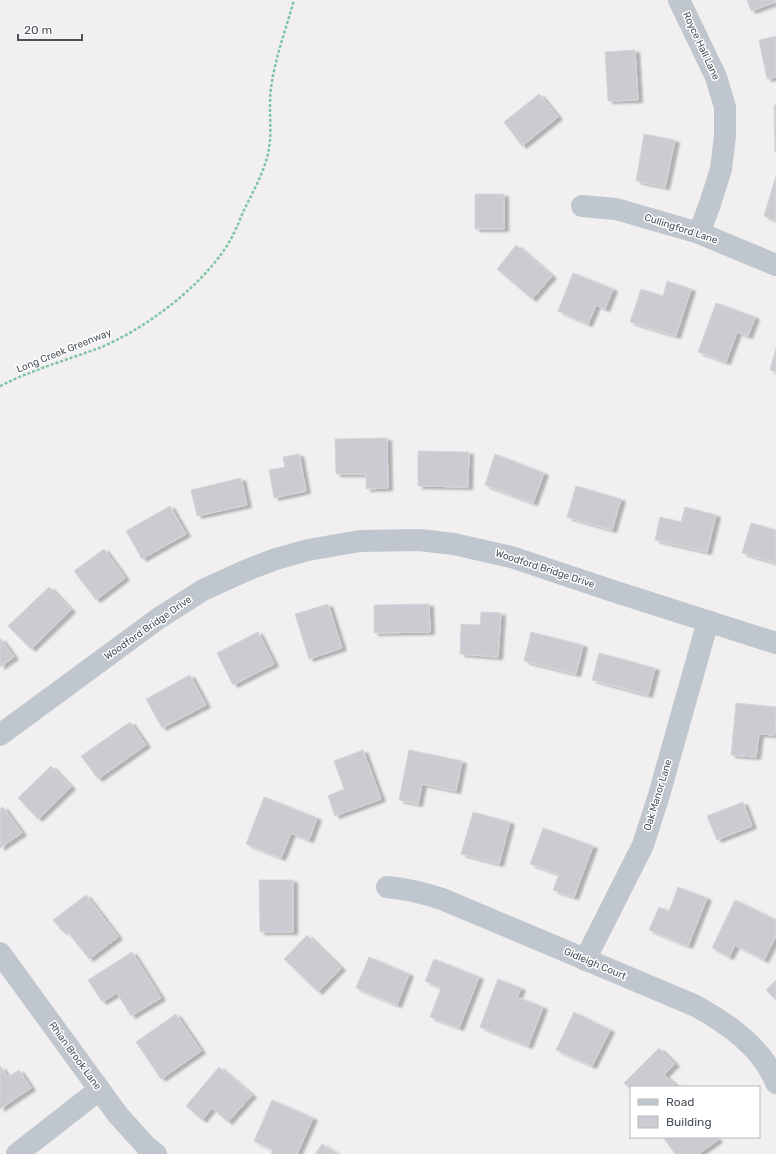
<svg xmlns="http://www.w3.org/2000/svg" width="776" height="1154" font-family="Rubik,sans-serif">
<style>
.building{fill:#caccd1;stroke:#d4d6da;filter:url(#shadow)}
.lines{fill:none;stroke-linecap:round;stroke-linejoin:round}
.path{stroke:#7ec5a3;stroke-width:2.5;stroke-dasharray:3 2;stroke-linecap:butt}
.minor{stroke:#bfc6cd;stroke-width:22}
.labels{text-anchor:middle;dominant-baseline:central;stroke-width:3;stroke-linejoin:round;paint-order:stroke}
.street-label{font-size:10px;fill:#49525b;stroke:#fff}
</style>
<defs>
<filter id="shadow"><feDropShadow dx="4.5" dy="2.5" stdDeviation="1" flood-color="#0004"/></filter>
</defs>
<rect width="100%" height="100%" fill="#f1efef"/>
<path class="building" d="M 747,0 L 776,0 L 776,2 L 751,11 Z
M 776,36 L 776,77 L 767,79 L 759,40 Z
M 635,50 L 638,100 L 608,101 L 605,52 Z
M 539,94 L 558,117 L 522,146 L 504,122 Z
M 774,105 L 776,105 L 776,152 L 775,152 Z
M 644,134 L 675,140 L 665,187 L 636,181 Z
M 776,176 L 776,220 L 764,216 Z
M 475,194 L 504,194 L 504,229 L 475,229 Z
M 516,245 L 552,276 L 532,299 L 497,269 Z
M 573,273 L 613,289 L 605,309 L 596,305 L 588,324 L 558,311 Z
M 667,281 L 691,289 L 676,336 L 630,322 L 641,289 L 663,296 Z
M 716,303 L 755,317 L 748,336 L 737,332 L 726,362 L 698,352 Z
M 776,348 L 776,372 L 770,370 Z
M 387,438 L 388,488 L 366,489 L 366,474 L 336,474 L 335,439 Z
M 418,451 L 469,452 L 468,487 L 418,486 Z
M 299,454 L 306,491 L 274,498 L 269,470 L 285,467 L 283,457 Z
M 495,454 L 544,473 L 533,503 L 485,485 Z
M 241,478 L 247,505 L 197,516 L 191,490 Z
M 576,486 L 621,499 L 612,530 L 567,517 Z
M 170,506 L 186,534 L 142,559 L 126,531 Z
M 685,507 L 716,515 L 707,552 L 655,540 L 660,517 L 681,522 Z
M 751,523 L 776,530 L 776,563 L 742,553 Z
M 104,549 L 125,578 L 96,600 L 74,571 Z
M 49,587 L 71,610 L 31,649 L 8,626 Z
M 328,604 L 342,648 L 309,659 L 295,614 Z
M 429,604 L 430,632 L 374,633 L 374,605 Z
M 481,612 L 501,613 L 498,657 L 460,654 L 461,624 L 480,625 Z
M 258,632 L 274,664 L 233,685 L 217,653 Z
M 531,632 L 583,645 L 576,674 L 524,661 Z
M 0,638 L 14,657 L 0,667 Z
M 599,653 L 655,668 L 648,695 L 592,680 Z
M 190,675 L 206,705 L 162,728 L 146,699 Z
M 736,703 L 776,707 L 775,735 L 759,734 L 756,757 L 731,755 Z
M 130,722 L 146,745 L 98,779 L 81,756 Z
M 363,750 L 381,799 L 335,816 L 328,796 L 344,789 L 334,761 Z
M 409,750 L 462,761 L 456,791 L 422,784 L 418,804 L 399,800 Z
M 51,766 L 71,787 L 38,819 L 18,798 Z
M 264,797 L 317,818 L 309,840 L 291,833 L 281,858 L 246,844 Z
M 743,802 L 752,826 L 717,840 L 707,816 Z
M 3,807 L 22,833 L 0,848 L 0,809 Z
M 473,812 L 510,822 L 499,864 L 461,854 Z
M 543,828 L 593,846 L 574,897 L 553,890 L 559,874 L 530,864 Z
M 259,880 L 293,880 L 293,932 L 260,932 Z
M 678,887 L 707,898 L 688,946 L 649,930 L 659,907 L 669,911 Z
M 86,895 L 118,937 L 89,959 L 66,930 L 63,932 L 53,920 Z
M 735,900 L 776,920 L 776,936 L 764,960 L 735,945 L 729,957 L 712,948 Z
M 307,935 L 341,968 L 318,992 L 284,959 Z
M 132,952 L 161,998 L 131,1016 L 117,993 L 102,1002 L 88,980 Z
M 369,957 L 409,974 L 397,1005 L 356,988 Z
M 434,959 L 479,977 L 459,1028 L 430,1017 L 441,988 L 425,981 Z
M 498,979 L 521,988 L 517,997 L 543,1007 L 528,1046 L 480,1027 Z
M 776,980 L 776,1000 L 766,990 Z
M 574,1012 L 610,1030 L 592,1066 L 556,1050 Z
M 176,1014 L 201,1051 L 161,1079 L 136,1042 Z
M 659,1048 L 675,1064 L 664,1075 L 675,1085 L 673,1087 L 631,1087 L 631,1089 L 624,1083 Z
M 0,1066 L 8,1077 L 19,1070 L 31,1088 L 0,1109 Z
M 219,1067 L 252,1095 L 228,1122 L 212,1108 L 202,1120 L 186,1106 Z
M 272,1100 L 313,1118 L 297,1154 L 271,1154 L 273,1150 L 254,1141 Z
M 663,1137 L 716,1137 L 718,1140 L 698,1154 L 675,1154 Z
M 322,1144 L 338,1154 L 315,1154 Z"/>
<g class="lines">
<path class="path" d="M 0,386 C 9,382 18,377 27,374 C 51,364 75,357 99,348 C 143,330 194,292 222,253 C 232,240 238,224 244,210 C 253,192 263,174 268,154 C 273,132 268,110 271,88 C 275,58 286,29 294,0"/>
<path class="minor" d="M 679,0 L 716,77 L 725,107 L 725,136 L 721,169 L 710,204 L 699,233
M 582,206 L 616,209 L 699,233 L 776,265
M 0,735 L 159,618 L 203,590 L 247,570 L 276,559 L 308,550 L 360,541 L 419,540 L 454,544 L 511,557 L 616,592 L 776,643
M 387,887 C 407,889 424,893 442,899 L 696,1006 C 728,1024 763,1048 776,1083
M 0,953 L 118,1115 L 146,1146 L 156,1154
M 585,960 L 643,845 L 659,795 L 708,621
M 17,1154 L 99,1090"/>
</g>
<g class="labels">
<g class="street-label">
<text transform="translate(701 46) rotate(65)">Royce Hall Lane</text>
<text transform="translate(681 229) rotate(18)">Cullingford Lane</text>
<text transform="translate(64 351) rotate(-22)">Long Creek Greenway</text>
<text transform="translate(545 569) rotate(18)">Woodford Bridge Drive</text>
<text transform="translate(148 628) rotate(-35)">Woodford Bridge Drive</text>
<text transform="translate(658 795) rotate(-73)">Oak Manor Lane</text>
<text transform="translate(595 964) rotate(23)">Gidleigh Court</text>
<text transform="translate(75 1056) rotate(54)">Rhian Brook Lane</text>
</g>
</g>
<rect x="630" y="1086" width="130" height="52" fill="#ffffff" stroke="#b6babd"/>
<rect x="638" y="1099" width="20" height="6" fill="#bfc6cd" stroke="#b6babd"/>
<text x="666" y="1106" font-size="12" fill="#49525b">Road</text>
<rect x="638" y="1116" width="20" height="12" fill="#caccd1" stroke="#b6babd"/>
<text x="666" y="1126" font-size="12" fill="#49525b">Building</text>
<path d="M18 34v6h64v-6" fill="none" stroke="#49525b" stroke-width="2"/>
<text x="24" y="34" font-size="12" fill="#49525b" stroke="#ffffff" stroke-width="3" paint-order="stroke">20 m</text>
</svg>
